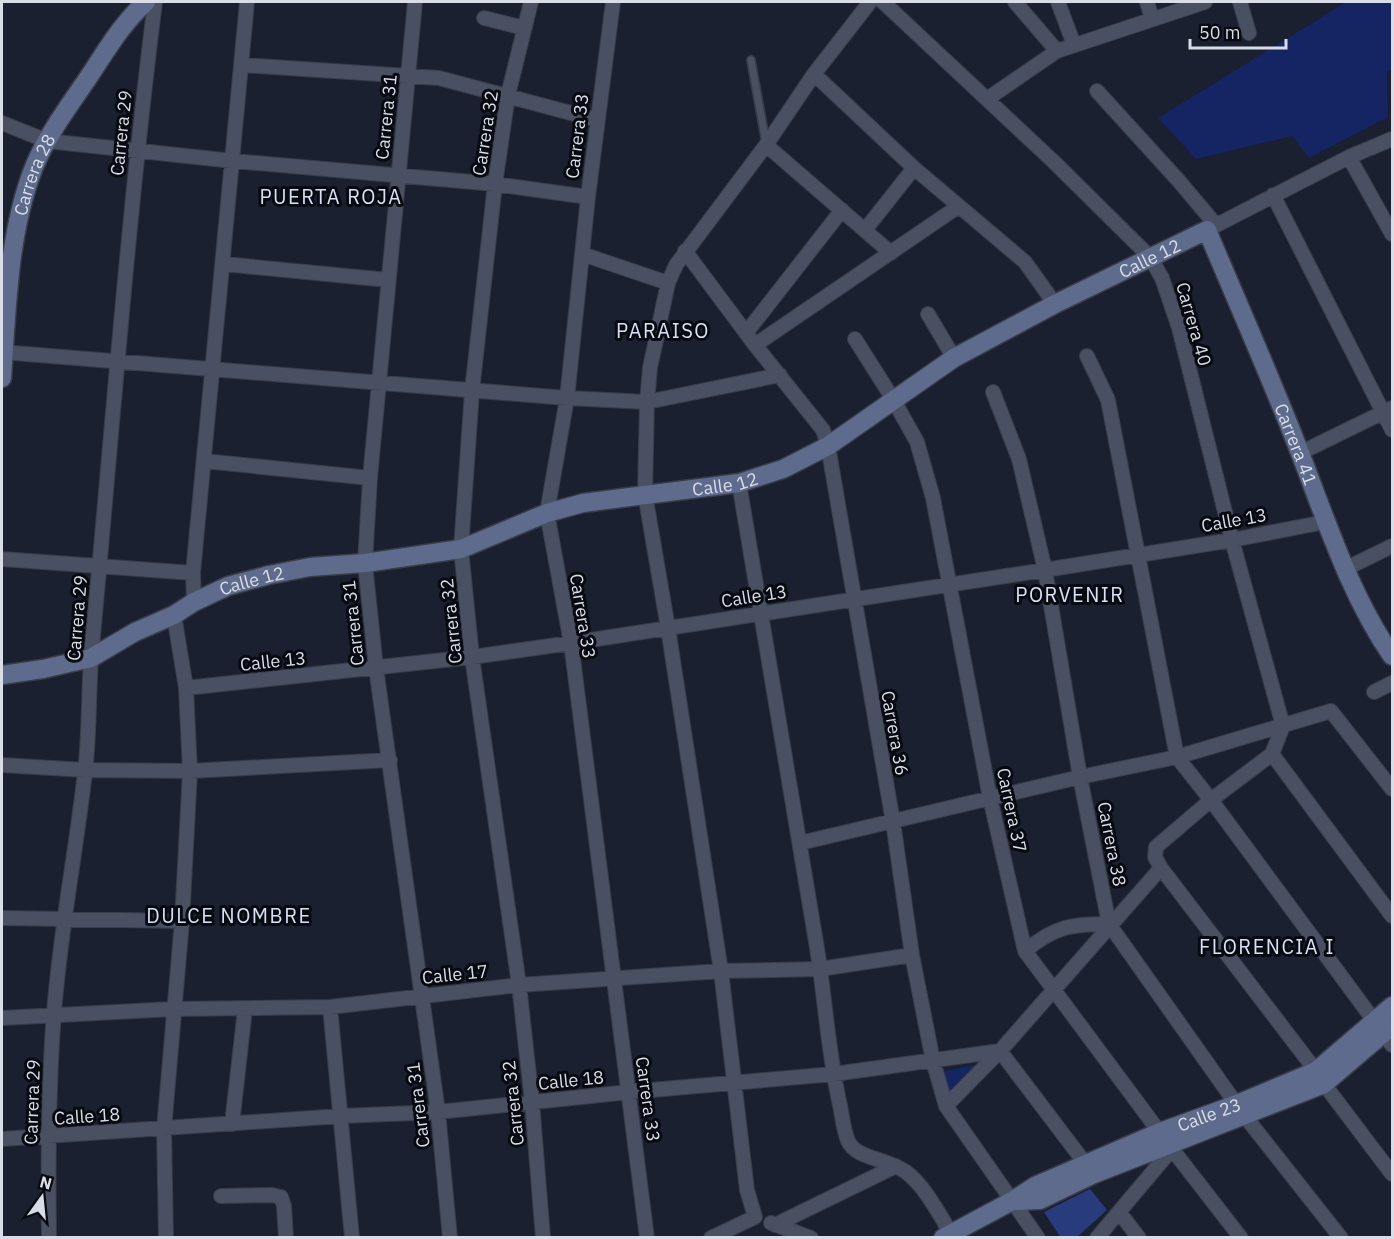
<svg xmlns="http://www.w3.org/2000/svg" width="1394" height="1239" font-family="'IBM Plex Sans',sans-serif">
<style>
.green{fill:#152462}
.building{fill:#283b7d}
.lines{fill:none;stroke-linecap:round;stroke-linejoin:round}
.lane-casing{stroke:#393c49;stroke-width:10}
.street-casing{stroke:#393c49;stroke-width:16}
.secondary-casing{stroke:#393c49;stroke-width:21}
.lane{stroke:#495061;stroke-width:7}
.street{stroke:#495061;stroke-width:14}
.secondary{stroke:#5e6b8d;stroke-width:18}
.labels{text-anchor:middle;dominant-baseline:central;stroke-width:6;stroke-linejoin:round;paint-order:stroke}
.street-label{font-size:18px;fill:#d9dde7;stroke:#080a11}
.neighbourhood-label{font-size:20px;letter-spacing:1.5px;fill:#d8e0f6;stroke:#080a11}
</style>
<rect width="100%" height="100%" fill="#1a202f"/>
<path class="green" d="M 1346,2 L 1392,2 L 1392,69 L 1387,72 L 1388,117 L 1309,158 L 1292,136 L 1196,159 L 1158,118 Z
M 979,1064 L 948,1097 L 941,1072 Z"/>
<path class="building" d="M 1090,1189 L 1107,1210 L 1076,1238 L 1061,1238 L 1044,1212 Z"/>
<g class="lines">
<g class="lane-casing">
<path id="lane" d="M 751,60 L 766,143"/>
</g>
<g class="street-casing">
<path id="street" d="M 415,2 L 370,478 L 365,563 L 376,668 L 438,1112 L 450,1238
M 531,2 L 508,95 L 495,184 L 472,391 L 461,549 L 472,657 L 519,985 L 532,1102 L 543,1238
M 613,2 L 588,197 L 567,398 L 547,513 L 571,643 L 647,1238
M 883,2 L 1054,162 L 1150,257 L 1162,278 L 1179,328 L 1232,540 L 1283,726
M 1015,2 L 1057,51
M 1058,2 L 1074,45
M 1147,2 L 1152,19
M 1240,2 L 1249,33
M 484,18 L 524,28
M 242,65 L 439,78 L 597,120
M 814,74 L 914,168 L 1025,262 L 1055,304
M 1097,91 L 1178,180 L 1216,225
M 987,99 L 1057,51 L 1205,2
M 2,123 L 47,141 L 233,161 L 495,184 L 588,197
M 766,145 L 891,253
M 1349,157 L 1392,234
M 1273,195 L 1392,430
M 865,230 L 914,168
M 1207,230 L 1349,157 L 1392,139
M 685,251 L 755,345 L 823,430 L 828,446 L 893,822 L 912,955 L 933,1061 L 946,1106 L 1038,1238
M 582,254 L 668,283
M 224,264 L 388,280
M 928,314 L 954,358
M 746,333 L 842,210
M 855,339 L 893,399 L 917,442 L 933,498 L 990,798 L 1025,951 L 1172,1149 L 1241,1238
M 755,345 L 959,206
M 2,352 L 567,398 L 647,402 L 780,375
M 1087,356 L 1108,400 L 1177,757 L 1211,800 L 1392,1045
M 993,392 L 1019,459 L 1045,570 L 1080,777 L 1109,924 L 1244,1115 L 1341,1238
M 1300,453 L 1392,408
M 204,461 L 370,478
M 739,483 C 764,638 792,793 817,948 C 825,999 828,1050 839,1101 C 842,1113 843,1129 848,1141 C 856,1159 887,1158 906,1172 C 925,1186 938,1213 951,1233
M 2,559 L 193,573
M 1345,569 L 1392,546
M 194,602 L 193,573 L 247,2
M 186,688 L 472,657 L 571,643 L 1045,570 L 1232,540 L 1325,522
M 1374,692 L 1392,683
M 1283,726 L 1272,754 L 1211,800 L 1156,847 L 1155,857 L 1161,868 L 1316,1071
M 1272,754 L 1392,916
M 2,765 L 85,770 L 190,771 L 390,760
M 800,843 L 1080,777 L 1177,757 L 1331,711 L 1392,789
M 2,918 L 182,921
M 1025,951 C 1055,926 1072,924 1109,924
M 330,1007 L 352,1238
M 2,1018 L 173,1009 L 330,1007 L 519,985 L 721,971 L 820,969 L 912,955
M 1324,1084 L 1392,1174
M 946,1106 L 1000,1051 L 1161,868
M 232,1124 L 245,1009
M 2,1139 L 341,1116 L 438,1112 L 629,1092 L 834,1074 L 1000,1051 L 1091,1171
M 221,1196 L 272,1195 L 281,1197 L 284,1206 L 286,1238
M 1119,1212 L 1139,1238
M 755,1217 L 747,1190 L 721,971 L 668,628 L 645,494 L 647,402 L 650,368 L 668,283 L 676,265 L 766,145 L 814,74 L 870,2
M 771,1223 L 811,1238
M 775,1225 L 896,1166
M 49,1238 C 48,1163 48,1088 54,1013 C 60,932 76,852 85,772 C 90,731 88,689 92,647 C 112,432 128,216 155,2
M 166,1238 L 164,1129 L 182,921 L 190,771 L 186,688 L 174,615
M 711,1238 L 755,1217
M 1097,1238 L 1172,1149"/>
</g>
<g class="secondary-casing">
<g id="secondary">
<path id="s1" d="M 2,378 C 7,308 8,233 34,167 C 47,135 69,106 88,78 C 106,51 122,23 146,2"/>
<path id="s2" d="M 2,675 L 43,669 L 91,658 L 135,632 L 174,615 L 194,602 L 228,586 L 269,575 L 310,567 L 365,563 L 461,549 L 547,513 L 583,503 L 739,483 L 783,469 L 828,446 L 954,358 L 1055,304 L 1207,230 C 1238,304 1271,378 1300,453 C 1327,522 1350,595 1392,656"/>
<path d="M 1013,1201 L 1040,1200 L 1094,1174 L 1324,1084 L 1392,1026"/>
<path id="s3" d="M 943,1238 L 1012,1201 L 1035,1186 L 1160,1132 L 1237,1104 L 1316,1071 L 1392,1006"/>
</g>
</g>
<use href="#lane" class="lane"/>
<use href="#street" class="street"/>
<use href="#secondary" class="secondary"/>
</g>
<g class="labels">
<g class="street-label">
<text transform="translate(386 117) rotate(-84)">Carrera 31</text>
<text transform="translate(121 133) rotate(-84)">Carrera 29</text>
<text transform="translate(485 133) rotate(-81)">Carrera 32</text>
<text transform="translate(577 136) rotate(-83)">Carrera 33</text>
<text stroke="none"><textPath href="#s1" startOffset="207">Carrera 28</textPath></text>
<text stroke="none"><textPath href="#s2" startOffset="1240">Calle 12</textPath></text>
<text transform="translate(1194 324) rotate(74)">Carrera 40</text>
<text stroke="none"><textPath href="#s2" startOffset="1536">Carrera 41</textPath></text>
<text stroke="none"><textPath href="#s2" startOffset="756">Calle 12</textPath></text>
<text transform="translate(1234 520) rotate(-10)">Calle 13</text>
<text stroke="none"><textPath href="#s2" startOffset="270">Calle 12</textPath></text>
<text transform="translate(754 596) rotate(-9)">Calle 13</text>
<text transform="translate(583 616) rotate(81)">Carrera 33</text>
<text transform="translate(77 618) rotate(-85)">Carrera 29</text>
<text transform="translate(451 621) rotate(-96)">Carrera 32</text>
<text transform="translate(353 623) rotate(-96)">Carrera 31</text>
<text transform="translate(273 661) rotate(-6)">Calle 13</text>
<text transform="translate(895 733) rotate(80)">Carrera 36</text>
<text transform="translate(1012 810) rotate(78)">Carrera 37</text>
<text transform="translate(1112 844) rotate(79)">Carrera 38</text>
<text transform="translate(455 974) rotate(-6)">Calle 17</text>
<text transform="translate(571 1080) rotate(-6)">Calle 18</text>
<text transform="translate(648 1099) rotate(82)">Carrera 33</text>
<text transform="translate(32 1102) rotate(-88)">Carrera 29</text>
<text transform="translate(513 1103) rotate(-96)">Carrera 32</text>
<text transform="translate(418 1105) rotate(-97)">Carrera 31</text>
<text stroke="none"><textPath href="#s3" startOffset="294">Calle 23</textPath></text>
<text transform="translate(87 1116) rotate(-4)">Calle 18</text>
</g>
<g class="neighbourhood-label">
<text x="331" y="196">PUERTA ROJA</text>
<text x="663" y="330">PARAISO</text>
<text x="1070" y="594">PORVENIR</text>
<text x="229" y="915">DULCE NOMBRE</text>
<text x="1267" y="946">FLORENCIA I</text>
</g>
</g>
<rect width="1394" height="1239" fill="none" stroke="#d9dde7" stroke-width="6"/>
<g transform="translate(42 1197) rotate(15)" stroke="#080a11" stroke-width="4.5" paint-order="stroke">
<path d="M0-4.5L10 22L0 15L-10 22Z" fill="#d9dde7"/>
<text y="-9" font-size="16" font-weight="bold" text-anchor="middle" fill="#d9dde7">N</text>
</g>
<path d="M1190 39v9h96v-9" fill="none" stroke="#d9dde7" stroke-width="3"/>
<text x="1199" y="39" font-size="18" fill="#d9dde7" stroke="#080a11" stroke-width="4.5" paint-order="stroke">50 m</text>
</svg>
